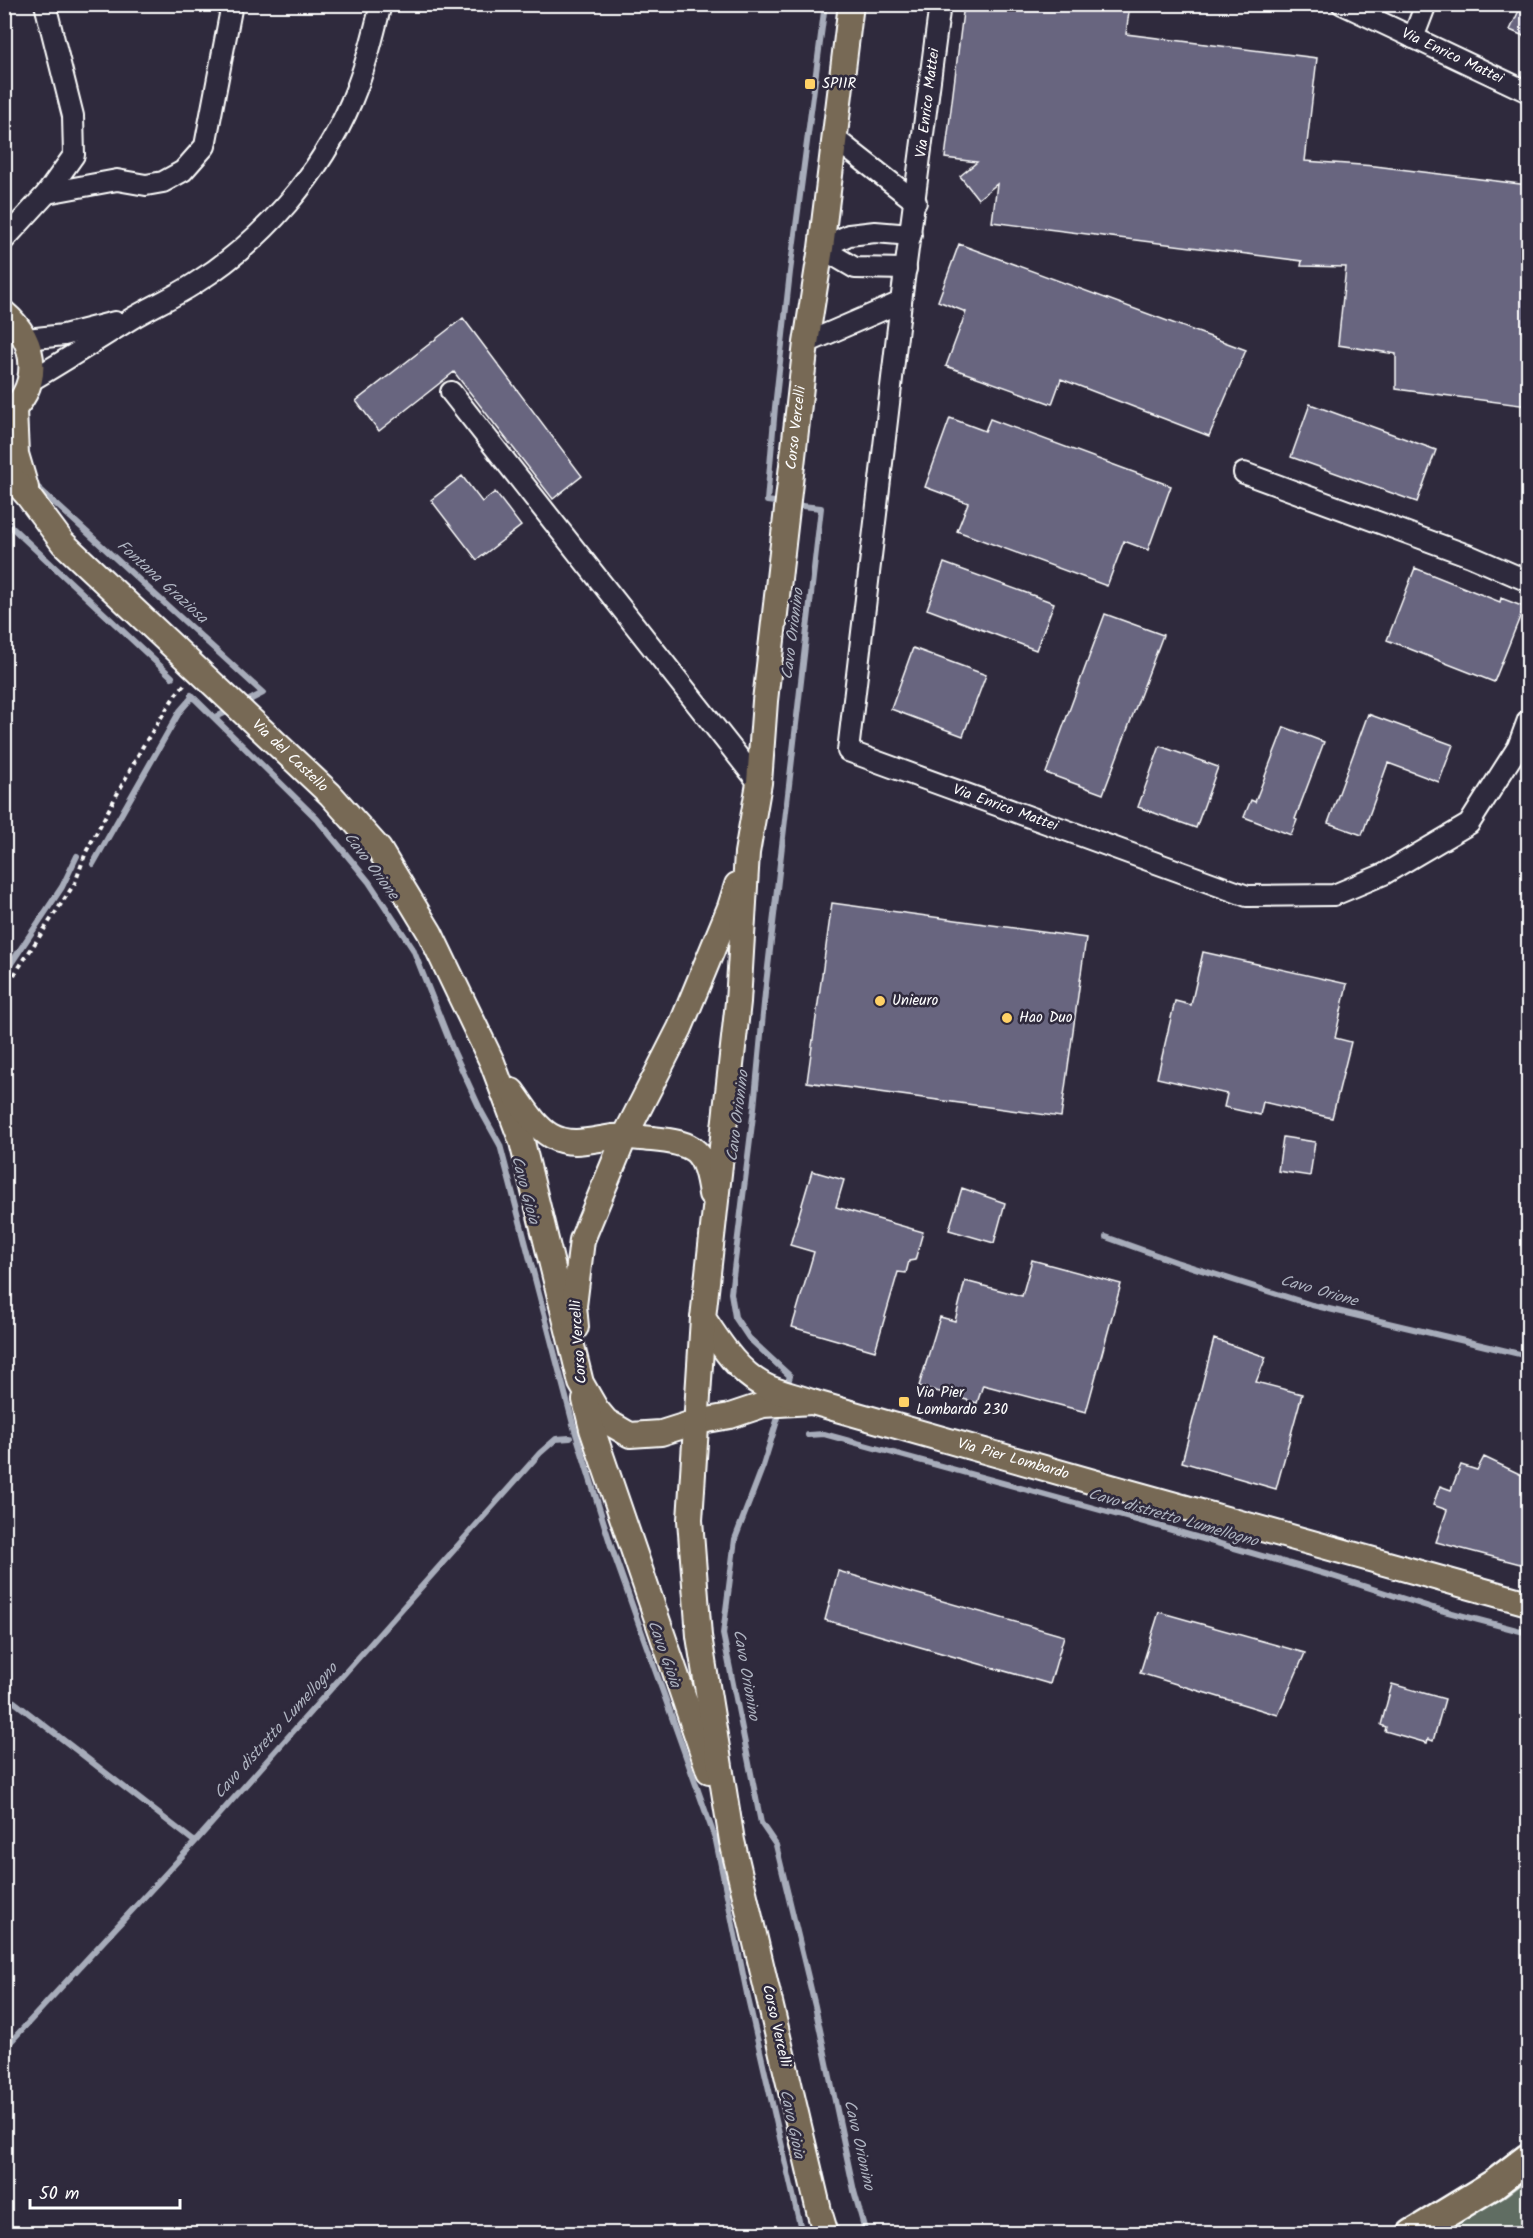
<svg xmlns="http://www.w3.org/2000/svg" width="1533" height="2238" font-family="Kalam,sans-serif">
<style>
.green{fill:#606d62;stroke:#b0b6b0;stroke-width:1.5}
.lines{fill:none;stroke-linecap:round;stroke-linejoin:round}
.stream{stroke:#a7acba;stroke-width:6}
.building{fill:#67657f;stroke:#fff;stroke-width:1.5}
.minor-casing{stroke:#fff;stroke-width:24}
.major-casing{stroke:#fff;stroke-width:28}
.highway-casing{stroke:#fff;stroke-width:33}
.path{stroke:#fff;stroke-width:4;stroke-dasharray:4.5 4.5;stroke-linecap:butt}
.minor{stroke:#2f2a3d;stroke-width:20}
.major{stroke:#776954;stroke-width:24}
.highway{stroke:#776954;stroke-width:28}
.poi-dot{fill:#ffd166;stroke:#2f2a3d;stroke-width:2}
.labels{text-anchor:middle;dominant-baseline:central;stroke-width:5;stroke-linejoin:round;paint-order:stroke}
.street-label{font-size:15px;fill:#fff;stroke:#2f2a3d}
.poi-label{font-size:15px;fill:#fff;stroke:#2f2a3d;text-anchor:start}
.water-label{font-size:16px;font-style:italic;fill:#aeb3c0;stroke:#2f2a3d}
</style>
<rect width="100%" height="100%" fill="#2f2a3d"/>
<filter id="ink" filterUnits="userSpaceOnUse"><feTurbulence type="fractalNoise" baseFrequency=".0167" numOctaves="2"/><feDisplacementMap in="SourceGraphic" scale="12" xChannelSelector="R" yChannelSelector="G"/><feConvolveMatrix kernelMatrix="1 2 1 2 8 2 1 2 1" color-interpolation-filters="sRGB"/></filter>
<g filter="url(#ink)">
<path class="green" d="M 1528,2179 L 1528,2228 L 1523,2233 L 1441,2233 L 1505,2196 Z"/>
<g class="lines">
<path class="stream" d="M 33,483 L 263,693 L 242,704
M 783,503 L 767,501 L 775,407 L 790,272 L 825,4
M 4,520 L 172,677
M 191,695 L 317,819 L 369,882 L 413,949 L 453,1050 L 481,1111 L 500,1145 L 573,1424 L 611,1546 L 716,1841 L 747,1994 L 802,2234
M 216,717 L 233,709
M 93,864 L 180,711 L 193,696
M 4,974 L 62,887 L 77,856
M 1106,1237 L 1176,1262 L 1312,1305 L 1528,1356
M 786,1389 L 790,1376 L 749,1338 L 735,1317 L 731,1293 L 754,1108 L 765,993 L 821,508 L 793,505
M 780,1411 L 763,1466 L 735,1539 L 723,1634 L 761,1823 L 776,1845 L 815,2006 L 854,2191 L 866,2234
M 808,1435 L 824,1434 L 1137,1520 L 1332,1576 L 1433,1608 L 1528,1633
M 4,1694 L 195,1842
M 4,2049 L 195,1842 L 540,1453 L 556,1439 L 570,1438"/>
</g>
<path class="building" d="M 964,4 L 1130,4 L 1126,34 L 1317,58 L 1305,161 L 1375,166 L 1528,185 L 1528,406 L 1396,389 L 1396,354 L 1338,345 L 1346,267 L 1301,266 L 1302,261 L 992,222 L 997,184 L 978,199 L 960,176 L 977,162 L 945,158 Z
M 1522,4 L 1528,4 L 1528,38 L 1510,30 Z
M 959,244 L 1246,350 L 1209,436 L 1061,379 L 1052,404 L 946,366 L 966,312 L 938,301 Z
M 463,318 L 582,476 L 553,499 L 454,372 L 379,431 L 356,401 Z
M 1310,404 L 1436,450 L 1417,502 L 1291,457 Z
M 950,418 L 985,431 L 990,419 L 1171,486 L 1148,550 L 1124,541 L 1107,586 L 957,531 L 968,503 L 925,487 Z
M 462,476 L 482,502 L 495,492 L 521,526 L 477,560 L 431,500 Z
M 944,563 L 1054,603 L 1036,650 L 927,609 Z
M 1415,568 L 1500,602 L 1501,598 L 1524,607 L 1494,682 L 1387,640 Z
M 1105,614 L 1163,635 L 1103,794 L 1046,773 Z
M 913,648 L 986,675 L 963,736 L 891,709 Z
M 1368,714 L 1453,745 L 1439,782 L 1388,763 L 1362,835 L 1328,823 Z
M 1284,727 L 1324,742 L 1295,819 L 1297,820 L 1291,835 L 1244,817 L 1251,800 L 1255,802 Z
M 1160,746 L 1218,767 L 1196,828 L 1138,807 Z
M 832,903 L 1086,938 L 1061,1117 L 807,1082 Z
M 1203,952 L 1347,984 L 1335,1038 L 1351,1042 L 1332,1118 L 1263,1102 L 1260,1115 L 1224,1107 L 1227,1094 L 1157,1078 L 1175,1001 L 1191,1005 Z
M 1283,1137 L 1315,1142 L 1310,1176 L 1278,1171 Z
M 812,1171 L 844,1180 L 836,1207 L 923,1232 L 915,1260 L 909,1261 L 906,1273 L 898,1272 L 875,1351 L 792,1327 L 814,1252 L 790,1245 Z
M 962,1188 L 1005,1203 L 994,1243 L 949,1230 Z
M 1032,1260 L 1121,1284 L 1086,1412 L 983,1385 L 977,1403 L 919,1386 L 940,1317 L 955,1321 L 965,1281 L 1022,1296 Z
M 1214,1339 L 1266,1357 L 1256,1382 L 1302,1394 L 1276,1489 L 1182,1462 Z
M 1484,1457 L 1528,1478 L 1528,1566 L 1436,1542 L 1447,1510 L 1433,1505 L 1440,1486 L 1451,1490 L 1461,1465 L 1477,1470 Z
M 838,1571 L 1064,1636 L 1050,1684 L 825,1620 Z
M 1159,1612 L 1305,1653 L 1278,1715 L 1140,1673 Z
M 1392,1684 L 1445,1699 L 1433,1741 L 1428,1739 L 1427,1743 L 1385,1731 L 1386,1727 L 1381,1725 Z"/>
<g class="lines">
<g class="minor-casing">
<g id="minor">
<path id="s1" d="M 940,4 L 901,302 L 848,751 L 1247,896 L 1334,895 L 1384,874 L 1469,824 L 1518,747 L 1528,720"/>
<path id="s2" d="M 1342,4 L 1528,92"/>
<path d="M 1413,38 L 1426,4"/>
<path d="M 833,137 L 916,202"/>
<path d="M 47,193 L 117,180 L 146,185 L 163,182 L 183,171 L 205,146 L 232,4"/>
<path d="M 4,240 L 47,193 L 74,155 L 73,116 L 45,4"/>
<path d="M 821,248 L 849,235 L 875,232 L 911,235"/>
<path d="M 821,248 L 855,268 L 906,269"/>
<path d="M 27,339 L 64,335 L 115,322"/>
<path d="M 806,343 L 901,302"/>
<path d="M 30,381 C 64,361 97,340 131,319 C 151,307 174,297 194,284 C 263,241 321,174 352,100 C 365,69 373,37 381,4"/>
<path d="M 451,392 L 759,783"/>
<path d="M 1244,473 L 1470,556 L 1528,581"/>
</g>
</g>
<g class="major-casing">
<g id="major">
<path d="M 4,313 C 39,342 42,389 4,417"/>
<path d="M 14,410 L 16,454 L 26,488"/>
<path id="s3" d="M 4,469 L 28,496 L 63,543 L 330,794 L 379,849 L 430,933 L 492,1062 L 522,1142 L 581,1383 L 596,1409 L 606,1421 L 630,1435 L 661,1433 L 696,1422 L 730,1416 L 763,1405 L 812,1402"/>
<path d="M 512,1091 C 524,1107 534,1126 551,1136 C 569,1146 588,1141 606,1138 C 622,1135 637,1138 652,1139 C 696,1143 705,1150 711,1194"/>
<path id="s4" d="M 703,1318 C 720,1343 736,1370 763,1385 C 777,1393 796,1396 812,1402 L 1111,1487 L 1528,1603"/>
<path d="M 576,1327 L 574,1306 L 582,1240 L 625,1136 L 680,1028 L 730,907 L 737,885"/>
<path d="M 585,1400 L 592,1429 L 709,1771"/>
<path id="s5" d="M 826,2234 L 819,2211 L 732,1841 L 699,1636 L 690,1520 L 703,1318 L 738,1002 L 747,853 L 759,783 L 765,701 L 806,343 L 821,248 L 851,4"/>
</g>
</g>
<g class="highway-casing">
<path id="highway" d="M 1412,2234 L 1494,2184 L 1528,2158"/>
</g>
<path class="path" d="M 4,990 L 75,883 L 86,852 L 143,746 L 176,694 L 185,684"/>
<use href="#minor" class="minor"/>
<use href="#major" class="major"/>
<use href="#highway" class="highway"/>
</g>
</g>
<g class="poi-dot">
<rect x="804" y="78" width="12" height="12" rx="3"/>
<circle cx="880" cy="1001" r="6"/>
<circle cx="1007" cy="1018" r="6"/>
<rect x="898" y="1396" width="12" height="12" rx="3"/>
</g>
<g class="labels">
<g class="street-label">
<text stroke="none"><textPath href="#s2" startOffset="122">Via Enrico Mattei</textPath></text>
<text transform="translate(928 103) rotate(-83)">Via Enrico Mattei</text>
<text stroke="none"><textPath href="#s5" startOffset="1826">Corso Vercelli</textPath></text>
<text stroke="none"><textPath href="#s3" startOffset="406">Via del Castello</textPath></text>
<text stroke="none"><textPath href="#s1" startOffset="920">Via Enrico Mattei</textPath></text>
<text transform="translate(579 1342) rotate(-94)">Corso Vercelli</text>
<text stroke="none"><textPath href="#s4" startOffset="352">Via Pier Lombardo</textPath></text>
<text transform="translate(776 2026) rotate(77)">Corso Vercelli</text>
</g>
<g class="poi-label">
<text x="822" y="84">SP11R</text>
<text x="892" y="1001">Unieuro</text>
<text x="1019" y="1018">Hao Duo</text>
<text x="916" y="1393">Via Pier<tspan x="916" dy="17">Lombardo 230</tspan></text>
</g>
<g class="water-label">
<text transform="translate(162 582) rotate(42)">Fontana Graziosa</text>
<text transform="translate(793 634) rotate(-83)">Cavo Orionino</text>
<text transform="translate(371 866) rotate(53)">Cavo Orione</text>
<text transform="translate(738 1116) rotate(-83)">Cavo Orionino</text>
<text transform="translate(525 1190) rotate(75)">Cavo Gioia</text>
<text transform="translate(1319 1291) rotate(16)">Cavo Orione</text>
<text transform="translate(1173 1518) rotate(16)">Cavo distretto Lumellogno</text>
<text transform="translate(664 1654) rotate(70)">Cavo Gioia</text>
<text transform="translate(746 1675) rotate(80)">Cavo Orionino</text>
<text transform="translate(276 1731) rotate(-48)">Cavo distretto Lumellogno</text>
<text transform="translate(792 2124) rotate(78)">Cavo Gioia</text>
<text transform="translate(859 2145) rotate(77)">Cavo Orionino</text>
</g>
</g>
<rect width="1533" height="2238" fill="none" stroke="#2f2a3d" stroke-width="24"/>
<rect x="12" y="12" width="1509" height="2214" fill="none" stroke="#fff" stroke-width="2" filter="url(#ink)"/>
<path d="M30 2199v9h150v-9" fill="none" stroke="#ffffff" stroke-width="3"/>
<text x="39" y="2199" font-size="18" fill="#ffffff" stroke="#2f2a3d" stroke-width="4.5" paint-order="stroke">50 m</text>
</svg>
